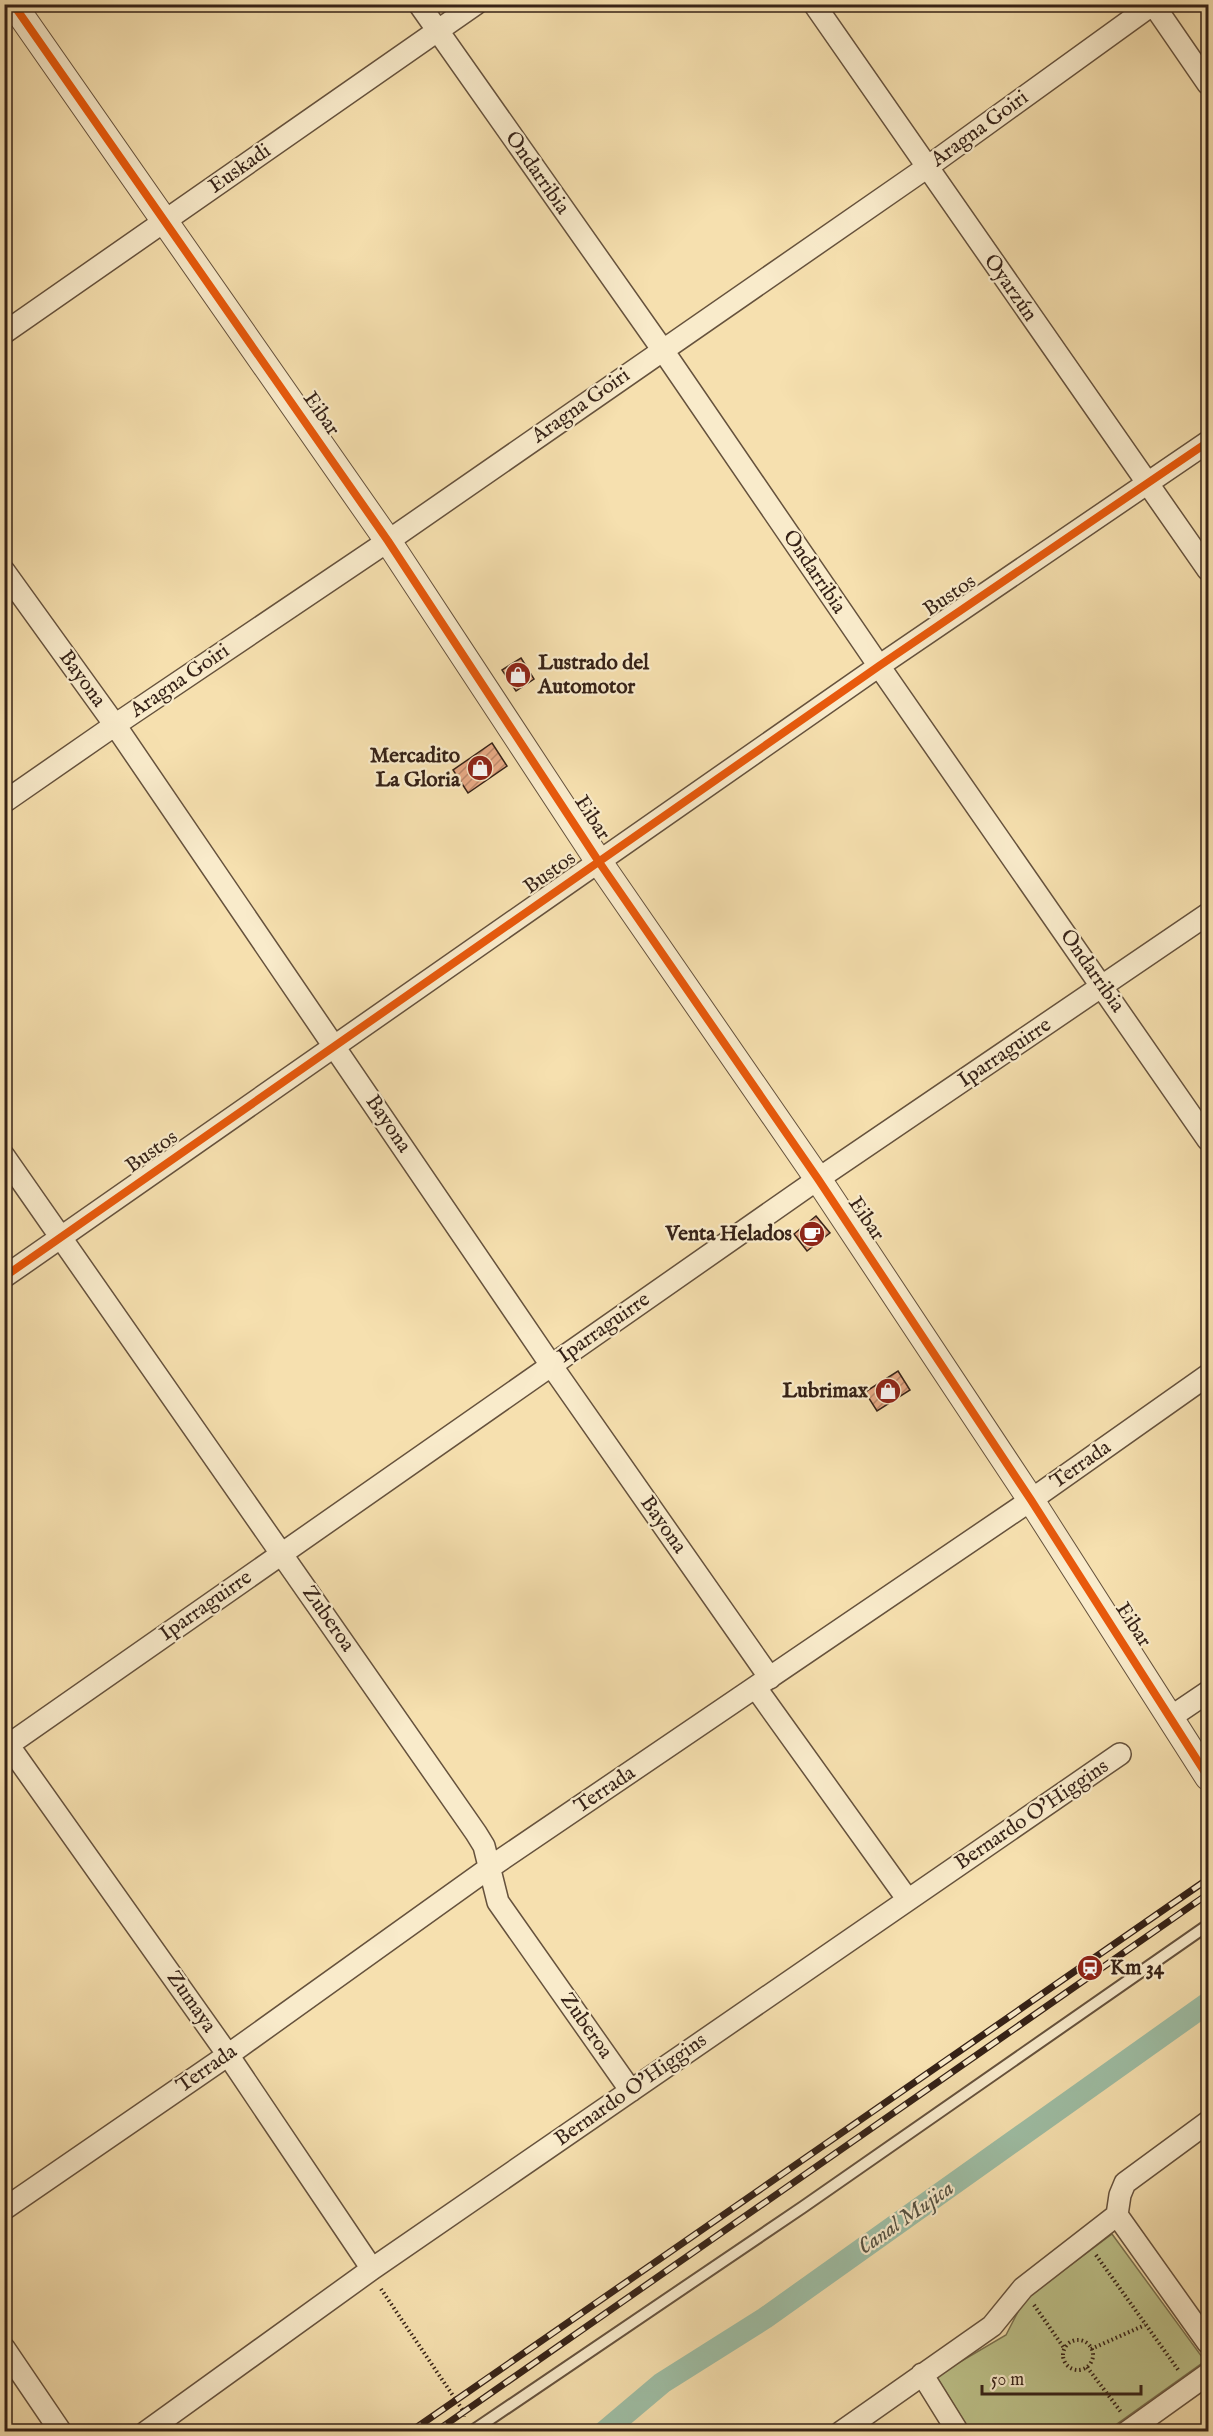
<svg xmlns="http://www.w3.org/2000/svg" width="1213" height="2436" font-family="'IM FELL English',serif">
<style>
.park{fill:#bdc28a;stroke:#7a7250;stroke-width:1.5}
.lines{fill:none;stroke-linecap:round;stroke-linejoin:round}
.canal{stroke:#9ebea5;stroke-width:22}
.building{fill:url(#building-hatch);stroke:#362217;stroke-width:1.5}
.service-casing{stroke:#66523d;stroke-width:14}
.minor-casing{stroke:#66523d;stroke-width:24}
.tertiary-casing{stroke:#66523d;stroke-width:28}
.path{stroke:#362217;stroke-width:4;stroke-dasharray:1.5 3;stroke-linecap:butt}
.service{stroke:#f9ebcb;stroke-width:10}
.minor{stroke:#f9ebcb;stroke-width:21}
.tertiary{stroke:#f9ebcb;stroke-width:26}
.rail-casing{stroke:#362217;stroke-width:7}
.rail{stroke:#f9ebcb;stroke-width:4.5;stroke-dasharray:14;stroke-linecap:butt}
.cycleway-casing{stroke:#f9ebcb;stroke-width:11}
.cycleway{stroke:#e8590c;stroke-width:8}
.labels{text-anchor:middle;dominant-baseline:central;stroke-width:4.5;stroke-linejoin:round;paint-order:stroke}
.street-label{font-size:21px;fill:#362217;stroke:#f9ebcb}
.poi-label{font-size:21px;font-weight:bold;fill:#362217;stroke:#f9ebcb;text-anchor:end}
.water-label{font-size:22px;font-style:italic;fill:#555142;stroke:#f9ebcb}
</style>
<defs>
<pattern id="building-hatch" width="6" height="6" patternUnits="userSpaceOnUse" patternTransform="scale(1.5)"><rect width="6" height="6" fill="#e8aa85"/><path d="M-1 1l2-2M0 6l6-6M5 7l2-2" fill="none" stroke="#bd8a6c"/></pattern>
</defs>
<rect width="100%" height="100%" fill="#f6e0af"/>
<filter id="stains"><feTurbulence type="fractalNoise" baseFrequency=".00333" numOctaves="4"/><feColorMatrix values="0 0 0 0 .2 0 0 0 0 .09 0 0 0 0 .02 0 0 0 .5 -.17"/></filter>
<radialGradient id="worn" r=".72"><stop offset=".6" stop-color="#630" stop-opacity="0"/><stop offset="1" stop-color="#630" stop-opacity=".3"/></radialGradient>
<path class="park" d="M 1112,2234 L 1205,2361 L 1107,2431 L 970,2431 L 936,2376 L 1006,2335 L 1024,2300 Z"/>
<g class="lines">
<path class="canal" d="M 604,2432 L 662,2383 L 765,2318 L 1208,2003"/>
</g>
<path class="building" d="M 521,658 L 534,679 L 516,691 L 502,670 Z
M 492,743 L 507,766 L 468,793 L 453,770 Z
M 816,1216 L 830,1233 L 807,1251 L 794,1234 Z
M 898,1371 L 910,1390 L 877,1411 L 865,1392 Z"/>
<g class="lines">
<g class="service-casing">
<path id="service" d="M 471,2432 L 803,2207 L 1208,1925"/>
</g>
<g class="minor-casing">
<path id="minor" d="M 419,4 L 662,349 L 879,666 L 1208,1140
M 814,4 L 1208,570
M 1153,4 L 1208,84
M 4,333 L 476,4
M 4,571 L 115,725 L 551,1365 L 770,1678
M 4,802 L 115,725 L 388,541 L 926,168 L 1153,4
M 4,1156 L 476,1833 L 484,1846 L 498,1902 L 631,2091
M 4,1277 L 879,666 L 1208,442
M 756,1688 L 908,1900
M 1171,1717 L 1208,1692
M 4,1739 L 228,2055 L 372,2269
M 4,1748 L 818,1179 L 1208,914
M 4,2209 L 228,2055 L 489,1868 L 1031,1500 L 1208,1375
M 1117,2215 L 1208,2343
M 4,2348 L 61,2432
M 922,2374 L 958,2432
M 146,2432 L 372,2269 L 1120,1754
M 841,2432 L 992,2326 L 1023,2288 L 1117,2215 L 1120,2195 L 1125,2183 L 1208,2122
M 1127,2432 L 1208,2374"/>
</g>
<g class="tertiary-casing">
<path id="tertiary" d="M 13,4 L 388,541 L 599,862 L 818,1179 L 1031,1500 L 1208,1777"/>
</g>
<path class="path" d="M 1096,2255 L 1179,2371
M 381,2289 L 464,2412 L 464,2417
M 1034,2305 L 1064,2348
M1063 2355a15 15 0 1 1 30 0a15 15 0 1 1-30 0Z
M 1091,2349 L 1145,2325
M 1087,2367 L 1121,2412"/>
<use href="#service" class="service"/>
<use href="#minor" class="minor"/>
<use href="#tertiary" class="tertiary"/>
<g class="rail-casing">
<path id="rail" d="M 410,2432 L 1208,1879
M 435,2432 L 1208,1894"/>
</g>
<use href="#rail" class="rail"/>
<g class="cycleway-casing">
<path id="cycleway" d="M 13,4 L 388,541 L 599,862 L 818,1179 L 1031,1500 L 1208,1777
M 4,1277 L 879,666 L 1208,442"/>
</g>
<use href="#cycleway" class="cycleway"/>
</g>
<defs>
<g id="shop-disc" transform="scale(1.35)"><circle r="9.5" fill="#8f2418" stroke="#f9ebcb"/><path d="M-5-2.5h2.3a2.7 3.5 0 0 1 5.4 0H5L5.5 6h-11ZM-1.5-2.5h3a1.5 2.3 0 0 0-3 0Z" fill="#fff"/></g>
<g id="cafe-disc" transform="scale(1.35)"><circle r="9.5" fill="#8f2418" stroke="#f9ebcb"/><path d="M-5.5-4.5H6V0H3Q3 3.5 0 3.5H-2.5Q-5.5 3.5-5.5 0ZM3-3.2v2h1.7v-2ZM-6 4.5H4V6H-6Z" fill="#fff"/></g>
<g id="station-disc" transform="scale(1.35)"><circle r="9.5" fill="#8f2418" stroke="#f9ebcb"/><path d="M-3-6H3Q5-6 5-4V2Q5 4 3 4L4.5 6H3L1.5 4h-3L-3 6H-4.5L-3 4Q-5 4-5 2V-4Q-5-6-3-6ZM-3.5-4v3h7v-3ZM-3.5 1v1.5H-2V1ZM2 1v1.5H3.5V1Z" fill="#fff"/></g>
</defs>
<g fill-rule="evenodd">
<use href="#shop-disc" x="518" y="675"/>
<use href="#shop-disc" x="480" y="768"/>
<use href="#cafe-disc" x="812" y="1234"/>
<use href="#shop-disc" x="888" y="1391"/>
<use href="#station-disc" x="1090" y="1968"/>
</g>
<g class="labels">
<g class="street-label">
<text transform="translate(980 129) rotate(-36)">Aragna Goiri</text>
<text transform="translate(240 169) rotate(-35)">Euskadi</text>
<text transform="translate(537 173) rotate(55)">Ondarribia</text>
<text transform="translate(1010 288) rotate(55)">Oyarzún</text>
<text transform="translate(581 406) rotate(-35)">Aragna Goiri</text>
<text transform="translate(321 414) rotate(55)">Eibar</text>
<text transform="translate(814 572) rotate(56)">Ondarribia</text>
<text transform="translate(950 596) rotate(-34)">Bustos</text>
<text transform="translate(82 679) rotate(54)">Bayona</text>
<text transform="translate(180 681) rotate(-34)">Aragna Goiri</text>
<text transform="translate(592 818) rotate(57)">Eibar</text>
<text transform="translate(550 873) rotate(-35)">Bustos</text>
<text transform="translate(1092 971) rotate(55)">Ondarribia</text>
<text transform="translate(1005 1053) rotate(-34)">Iparraguirre</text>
<text transform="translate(388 1124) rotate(56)">Bayona</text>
<text transform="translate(152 1152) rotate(-35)">Bustos</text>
<text transform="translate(866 1219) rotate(56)">Eibar</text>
<text transform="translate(604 1328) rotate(-35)">Iparraguirre</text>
<text transform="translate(1081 1465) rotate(-35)">Terrada</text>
<text transform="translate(663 1525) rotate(55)">Bayona</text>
<text transform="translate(206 1606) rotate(-35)">Iparraguirre</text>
<text transform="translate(328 1619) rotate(55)">Zuberoa</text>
<text transform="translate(1133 1625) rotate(57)">Eibar</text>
<text transform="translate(605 1790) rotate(-34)">Terrada</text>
<text transform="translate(1032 1815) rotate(-34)">Bernardo O'Higgins</text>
<text transform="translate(191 2002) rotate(55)">Zumaya</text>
<text transform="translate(586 2026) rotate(55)">Zuberoa</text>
<text transform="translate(207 2069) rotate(-35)">Terrada</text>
<text transform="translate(631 2090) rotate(-35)">Bernardo O'Higgins</text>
</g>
<g class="poi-label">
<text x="538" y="663" text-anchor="start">Lustrado del<tspan x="538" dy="24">Automotor</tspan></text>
<text x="460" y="756">Mercadito<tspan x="460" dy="24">La Gloria</tspan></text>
<text x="792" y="1234">Venta Helados</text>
<text x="868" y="1391">Lubrimax</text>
<text x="1110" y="1968" text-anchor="start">Km 34</text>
</g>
<g class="water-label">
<text transform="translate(906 2218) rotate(-35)">Canal Mujica</text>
</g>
</g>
<rect width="1213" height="2436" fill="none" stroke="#f6e0af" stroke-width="24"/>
<rect x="6" y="6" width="1201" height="2424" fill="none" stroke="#362217" stroke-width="3"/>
<rect x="12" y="12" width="1189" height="2412" fill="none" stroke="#362217" stroke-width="1.5"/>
<path d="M982 2385v9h159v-9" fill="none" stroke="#362217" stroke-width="3"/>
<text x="991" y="2385" font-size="18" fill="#362217" stroke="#f9ebcb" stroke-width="4.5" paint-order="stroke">50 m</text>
<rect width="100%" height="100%" filter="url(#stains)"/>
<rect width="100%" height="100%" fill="url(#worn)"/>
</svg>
